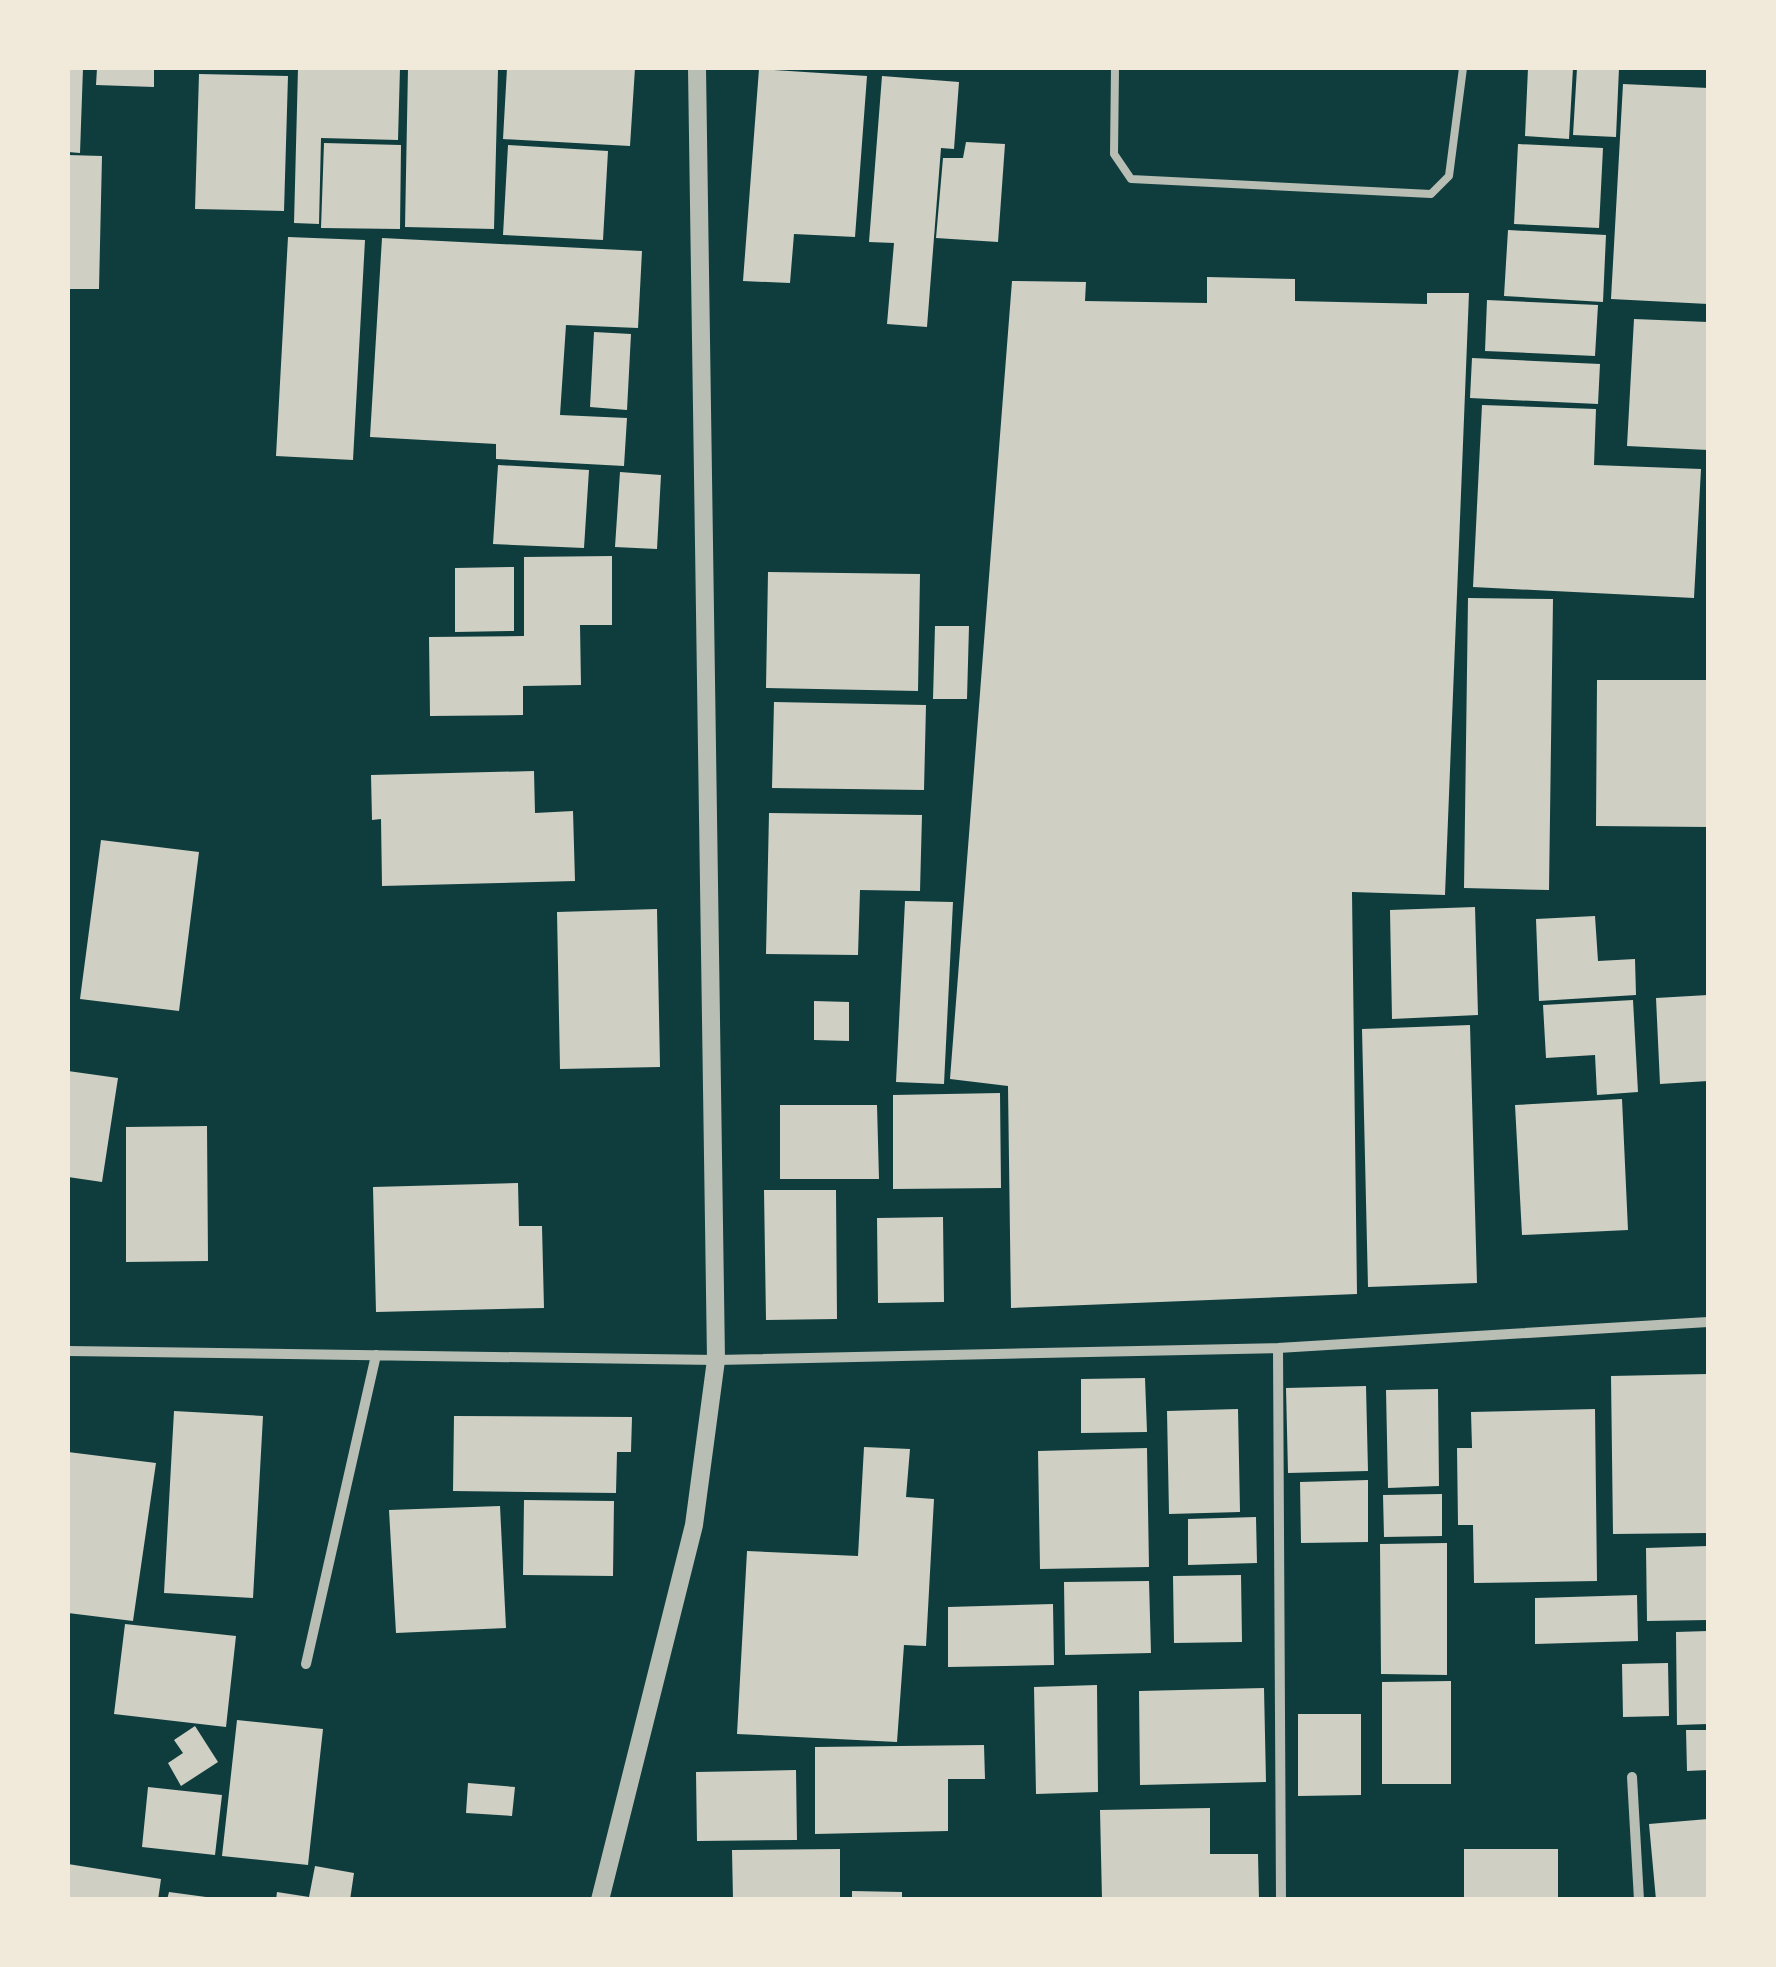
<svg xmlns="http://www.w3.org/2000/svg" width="1776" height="1967" font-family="'Golos Text',sans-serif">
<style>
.building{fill:#cfcfc3}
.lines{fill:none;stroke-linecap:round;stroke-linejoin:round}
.service{stroke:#b8beb3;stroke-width:8}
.minor{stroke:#b8beb3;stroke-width:10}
.tertiary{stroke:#b8beb3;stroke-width:18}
</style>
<rect width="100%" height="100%" fill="#0f3d3e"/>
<path class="building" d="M 68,68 L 83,68 L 80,153 L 68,152 Z
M 97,68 L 154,68 L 154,87 L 96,85 Z
M 298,68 L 400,68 L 398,140 L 321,138 L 319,224 L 294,223 Z
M 408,68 L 498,70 L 494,229 L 405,227 Z
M 507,68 L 635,68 L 630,146 L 503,139 Z
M 1528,68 L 1573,68 L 1569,139 L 1525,136 Z
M 1577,68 L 1619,68 L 1616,137 L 1573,135 Z
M 759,69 L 867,76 L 855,237 L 794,234 L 790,283 L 743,281 Z
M 199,74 L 288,76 L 284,211 L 195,209 Z
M 882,76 L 959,82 L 954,149 L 941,148 L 927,327 L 887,324 L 894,243 L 869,242 Z
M 1623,84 L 1708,88 L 1708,304 L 1611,299 Z
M 966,142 L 1005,144 L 998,242 L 936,238 L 943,158 L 963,158 Z
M 324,143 L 401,145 L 400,229 L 321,228 Z
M 1518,144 L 1603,148 L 1599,228 L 1514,224 Z
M 508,145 L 608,151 L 603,240 L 503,235 Z
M 68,155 L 102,156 L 99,289 L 68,289 Z
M 1508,230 L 1606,235 L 1603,302 L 1504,296 Z
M 288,237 L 365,240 L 353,460 L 276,456 Z
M 382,238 L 642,251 L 638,328 L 566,325 L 560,415 L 627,418 L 624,466 L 496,459 L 496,444 L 370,437 Z
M 1207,277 L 1295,279 L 1295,301 L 1427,304 L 1427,293 L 1469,293 L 1445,895 L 1352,892 L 1357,1294 L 1011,1308 L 1008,1086 L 950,1079 L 1012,281 L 1086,282 L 1085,301 L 1207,303 Z
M 1487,300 L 1598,305 L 1595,356 L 1485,351 Z
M 1634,319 L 1708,322 L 1708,450 L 1627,446 Z
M 594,332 L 631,334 L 627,410 L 590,407 Z
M 1472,358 L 1600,364 L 1598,404 L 1470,398 Z
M 1482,405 L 1596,409 L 1594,465 L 1701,469 L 1694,598 L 1473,587 Z
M 498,465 L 589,470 L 584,548 L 493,544 Z
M 620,472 L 661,475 L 657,549 L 615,547 Z
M 612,556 L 612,625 L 580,625 L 581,685 L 523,686 L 523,715 L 430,716 L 429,637 L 524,636 L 524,557 Z
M 514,567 L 514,631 L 455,632 L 455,568 Z
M 768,572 L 920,574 L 918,691 L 766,688 Z
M 1468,598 L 1553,599 L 1549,890 L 1464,888 Z
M 935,626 L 969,626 L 967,699 L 933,699 Z
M 1597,680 L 1708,680 L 1708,827 L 1596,826 Z
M 774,702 L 926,705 L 924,790 L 772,788 Z
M 534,771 L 535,813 L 573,811 L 575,881 L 382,886 L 381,819 L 372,820 L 371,775 Z
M 769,813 L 922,815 L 920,891 L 860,890 L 858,955 L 766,954 Z
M 101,840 L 199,852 L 179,1011 L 80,999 Z
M 905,901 L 953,902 L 944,1084 L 896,1082 Z
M 1475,907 L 1478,1015 L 1392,1019 L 1390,910 Z
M 657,909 L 660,1067 L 560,1069 L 557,912 Z
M 1595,916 L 1598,961 L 1635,959 L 1636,995 L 1539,1001 L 1536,919 Z
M 1708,995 L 1708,1081 L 1660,1084 L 1656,998 Z
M 1633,1000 L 1638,1092 L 1597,1095 L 1595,1055 L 1546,1058 L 1543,1005 Z
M 814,1001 L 849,1002 L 849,1041 L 814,1040 Z
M 1470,1025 L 1477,1283 L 1368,1287 L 1362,1029 Z
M 68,1071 L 118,1078 L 102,1182 L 68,1177 Z
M 1000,1093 L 1001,1188 L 893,1189 L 893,1095 Z
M 1622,1099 L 1628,1230 L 1522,1235 L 1515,1105 Z
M 780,1105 L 877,1105 L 879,1179 L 780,1179 Z
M 207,1126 L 208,1261 L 126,1262 L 126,1127 Z
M 518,1183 L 519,1226 L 542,1226 L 544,1308 L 376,1312 L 373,1187 Z
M 764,1190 L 836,1190 L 837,1319 L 766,1320 Z
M 943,1217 L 944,1302 L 878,1303 L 877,1218 Z
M 1708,1374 L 1708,1533 L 1613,1534 L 1611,1376 Z
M 1145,1378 L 1147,1432 L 1081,1433 L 1081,1379 Z
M 1366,1386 L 1368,1471 L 1288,1473 L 1286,1388 Z
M 1438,1389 L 1439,1486 L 1388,1488 L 1386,1390 Z
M 1238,1409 L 1240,1512 L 1169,1514 L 1167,1411 Z
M 1595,1409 L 1597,1581 L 1474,1583 L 1473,1525 L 1458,1525 L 1457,1448 L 1472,1448 L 1471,1412 Z
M 174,1411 L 263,1416 L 253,1598 L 164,1593 Z
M 454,1416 L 632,1417 L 631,1452 L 617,1452 L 616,1493 L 453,1491 Z
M 864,1447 L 910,1449 L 906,1497 L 934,1499 L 926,1646 L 904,1645 L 897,1742 L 737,1734 L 747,1551 L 858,1556 Z
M 1147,1448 L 1149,1567 L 1040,1569 L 1038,1451 Z
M 68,1452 L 156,1463 L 133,1621 L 68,1613 Z
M 1368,1480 L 1368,1542 L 1301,1543 L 1300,1482 Z
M 1442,1494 L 1442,1536 L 1384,1537 L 1383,1495 Z
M 524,1500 L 614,1501 L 613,1576 L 523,1575 Z
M 500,1506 L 506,1628 L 396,1633 L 389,1510 Z
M 1256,1517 L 1257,1563 L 1188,1565 L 1188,1519 Z
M 1447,1543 L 1447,1675 L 1381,1674 L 1380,1544 Z
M 1708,1546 L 1708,1620 L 1647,1621 L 1646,1548 Z
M 1241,1575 L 1242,1642 L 1174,1643 L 1173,1576 Z
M 1149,1581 L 1151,1653 L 1065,1655 L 1064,1582 Z
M 1637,1595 L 1638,1641 L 1535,1644 L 1535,1598 Z
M 1053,1604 L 1054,1665 L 948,1667 L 948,1607 Z
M 125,1624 L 236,1636 L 226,1727 L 114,1714 Z
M 1708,1631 L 1708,1724 L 1677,1725 L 1676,1632 Z
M 1668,1663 L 1669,1716 L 1623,1717 L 1622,1664 Z
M 1451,1681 L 1451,1784 L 1382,1784 L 1382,1682 Z
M 1097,1685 L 1098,1792 L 1036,1794 L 1034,1687 Z
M 1264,1688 L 1266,1782 L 1140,1785 L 1139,1691 Z
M 1298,1714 L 1361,1714 L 1361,1795 L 1298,1796 Z
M 237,1720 L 323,1729 L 308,1865 L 222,1856 Z
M 195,1726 L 218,1762 L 181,1786 L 168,1763 L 183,1753 L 174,1740 Z
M 1686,1730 L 1708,1730 L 1708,1770 L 1687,1771 Z
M 984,1745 L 985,1779 L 948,1779 L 948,1831 L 815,1834 L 815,1747 Z
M 796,1770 L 797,1840 L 697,1841 L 696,1772 Z
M 468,1783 L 515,1787 L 512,1816 L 466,1813 Z
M 148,1787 L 222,1795 L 215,1855 L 142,1847 Z
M 1210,1808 L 1210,1854 L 1258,1854 L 1259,1900 L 1102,1900 L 1100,1810 Z
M 1708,1819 L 1708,1900 L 1656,1900 L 1649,1824 Z
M 840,1849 L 840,1900 L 733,1900 L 732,1850 Z
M 1464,1849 L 1558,1849 L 1558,1900 L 1464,1900 Z
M 68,1864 L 161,1879 L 158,1900 L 68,1900 Z
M 315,1866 L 354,1873 L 350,1900 L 276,1900 L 277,1892 L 309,1897 Z
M 852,1891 L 902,1892 L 902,1900 L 852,1900 Z
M 169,1892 L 206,1897 L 206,1900 L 167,1900 Z"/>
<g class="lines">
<path class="service" d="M 1115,68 L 1114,154 L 1131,179 L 1431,194 L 1449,176 L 1463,68"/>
<path class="minor" d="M 1278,1348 L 1281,1900
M 68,1351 L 716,1360 L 1278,1348 L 1708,1322
M 306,1664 L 376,1355
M 1632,1777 L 1639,1900"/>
<path class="tertiary" d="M 600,1900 L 694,1525 L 716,1360 L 697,68"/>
</g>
<rect width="1776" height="1967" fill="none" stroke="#f1e9da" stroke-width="140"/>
</svg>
